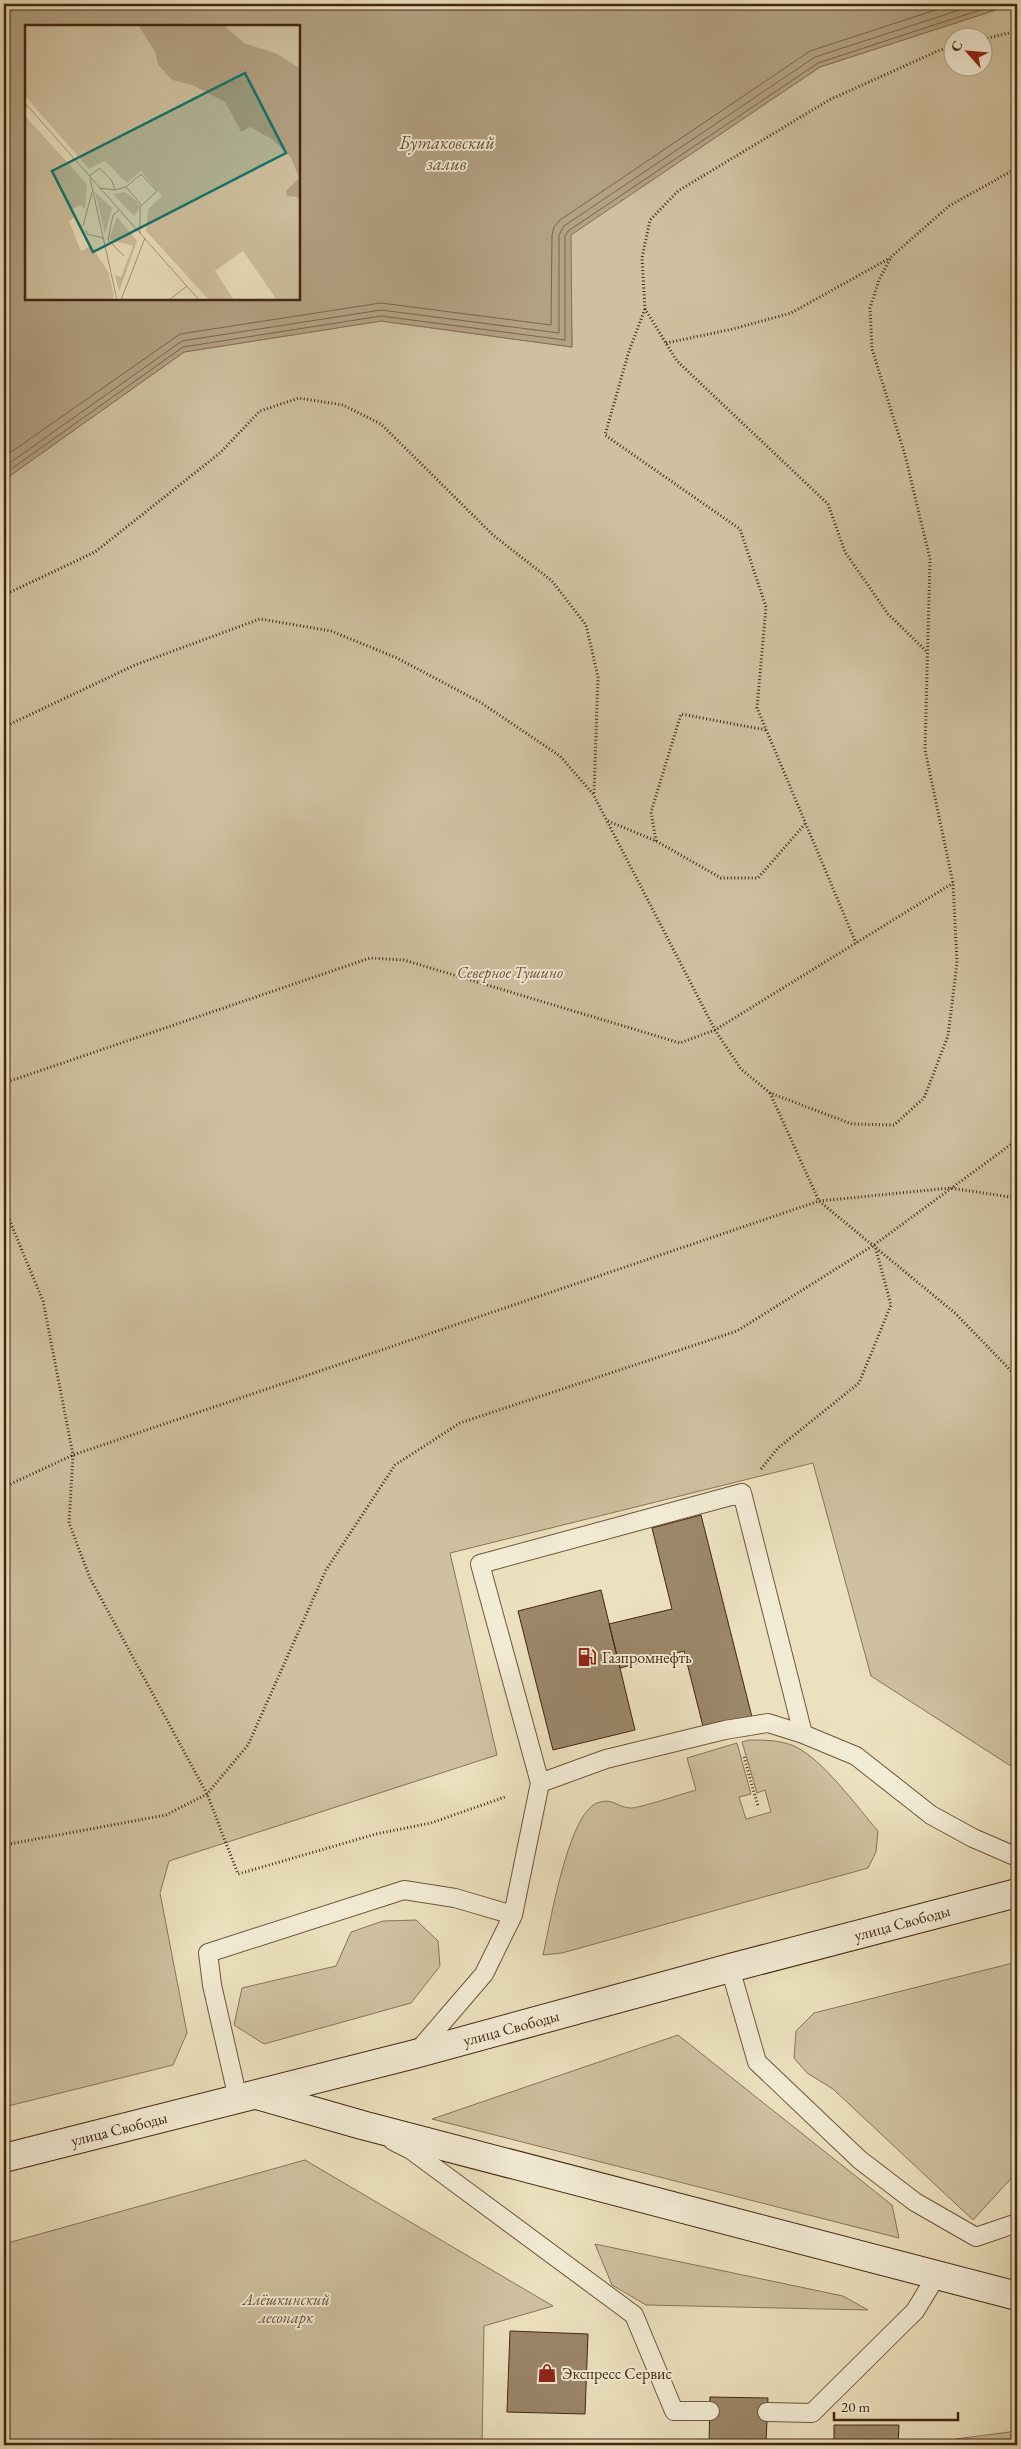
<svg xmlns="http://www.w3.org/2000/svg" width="1021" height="2449" font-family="'EB Garamond',serif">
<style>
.green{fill:#cfc1a0;stroke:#8a7458;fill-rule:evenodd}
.water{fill:#b3a183;stroke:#877055;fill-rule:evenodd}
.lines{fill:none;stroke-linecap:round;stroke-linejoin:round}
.shore{stroke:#7c644a;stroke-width:1}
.building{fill:#9b876a;stroke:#442610}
.lane-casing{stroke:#6e553c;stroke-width:20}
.secondary-casing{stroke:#442610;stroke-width:30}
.path{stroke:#442610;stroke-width:3;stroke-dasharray:1 2.5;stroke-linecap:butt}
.lane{stroke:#f3ecd5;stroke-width:18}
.secondary{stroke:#f3ecd5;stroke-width:28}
.labels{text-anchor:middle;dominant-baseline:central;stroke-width:4;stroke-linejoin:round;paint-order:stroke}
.park-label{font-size:16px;font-style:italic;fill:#674d34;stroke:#f3ecd5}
.poi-label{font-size:16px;fill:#442610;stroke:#f3ecd5;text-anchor:start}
.street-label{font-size:16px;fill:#442610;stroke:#f3ecd5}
.water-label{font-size:18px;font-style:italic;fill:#654b32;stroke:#f3ecd5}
.inset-road{fill:none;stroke:#a99678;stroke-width:1}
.view{fill:#0f766e;fill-opacity:0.15;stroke:#0f766e;stroke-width:2.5}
.inset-edge{fill:none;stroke:#442610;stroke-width:2.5}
</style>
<rect width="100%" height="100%" fill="#ece1be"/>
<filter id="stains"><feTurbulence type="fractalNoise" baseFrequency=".004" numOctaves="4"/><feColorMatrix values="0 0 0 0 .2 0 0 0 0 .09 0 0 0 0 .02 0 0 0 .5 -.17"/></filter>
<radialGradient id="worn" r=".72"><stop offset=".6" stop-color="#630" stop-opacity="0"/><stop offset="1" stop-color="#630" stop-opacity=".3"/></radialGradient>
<path class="green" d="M 1014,4 L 1017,4 L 1017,1770 L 871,1676 L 813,1463 L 450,1553 L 497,1755 L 169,1861 L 160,1893 L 187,2033 L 173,2065 L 4,2107 L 4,480 L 184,352 L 381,321 L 572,347 L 570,235 L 820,67 ZM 954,38 L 984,38 L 984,68 L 954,68 Z
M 749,1740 C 764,1740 780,1740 794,1746 C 823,1759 857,1807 878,1831 L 876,1852 L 868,1868 L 562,1953 L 543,1955 C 550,1924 568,1814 597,1803 C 613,1797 616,1807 630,1808 C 637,1809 685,1793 696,1790 L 687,1758 L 737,1743 L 751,1794 L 739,1797 L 746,1819 L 771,1812 L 765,1790 L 757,1793 L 742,1742 Z
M 416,1920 L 438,1941 L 440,1966 L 411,2003 L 264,2044 L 234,2025 L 242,1988 L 336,1966 L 351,1932 L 383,1921 Z
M 1017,1962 L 1017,2172 L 973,2220 L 833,2089 L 807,2073 L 794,2058 L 796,2031 L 814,2013 Z
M 678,2035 L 892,2205 L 899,2238 L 432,2119 Z
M 305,2160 L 553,2306 L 484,2326 L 482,2445 L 4,2445 L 4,2244 Z
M 595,2244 L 843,2296 L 868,2310 L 646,2305 L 612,2285 Z
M 1017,2431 L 1017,2445 L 956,2445 L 956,2439 Z"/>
<path class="water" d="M 4,4 L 1014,4 L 820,67 L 571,235 L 572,347 L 381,321 L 184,352 L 4,480 ZM 26,26 L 299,26 L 299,299 L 26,299 Z"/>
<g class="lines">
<path class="shore" d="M 4,457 L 180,334 L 381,303 L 551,325 L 552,235 L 554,227 L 560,220 L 810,51 L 954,4
M 4,467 L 182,341 L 381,310 L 559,333 L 559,235 L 564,226 L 815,57 L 978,4
M 4,474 L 183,347 L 381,316 L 565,340 L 565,236 L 568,231 L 818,63 L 998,4"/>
</g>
<path class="building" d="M 701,1515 L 755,1729 L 707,1742 L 684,1651 L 620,1668 L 609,1624 L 672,1609 L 652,1528 Z
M 601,1590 L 635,1730 L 553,1750 L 518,1611 Z
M 510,2331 L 588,2334 L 585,2414 L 507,2412 Z
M 710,2397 L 768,2398 L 766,2443 L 834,2445 L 709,2445 Z
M 834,2425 L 899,2425 L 898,2445 L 834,2445 Z"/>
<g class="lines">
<g class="lane-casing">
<path id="lane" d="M 540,1783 L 606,1759 L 725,1730 L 768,1723 L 803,1734 L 856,1756 L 931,1815 L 973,1838 L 1017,1857
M 730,1968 L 757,2062 L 860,2160 L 915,2202 L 976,2237 L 1017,2223
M 416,2053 L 484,1974 L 513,1915 L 540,1783 L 480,1564 L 742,1493 L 803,1734
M 238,2099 L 212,1985 L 208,1953 L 404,1890 L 455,1898 L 513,1915
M 393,2141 L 411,2150 L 634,2315 L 674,2411 L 710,2411
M 767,2412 L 812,2413 L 915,2311 L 937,2275"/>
</g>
<g class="secondary-casing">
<path id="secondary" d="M 257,2095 L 362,2125 L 1017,2296
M 4,2158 L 415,2054 L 730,1968 L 1017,1893"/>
</g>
<path class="path" d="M 984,39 L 1017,31
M 645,309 L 629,351 L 605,435 L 740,529 L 766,607 L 757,708 L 856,943
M 666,343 L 733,329 L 791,313 L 890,258
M 4,595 L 95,552 L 220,453 L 260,411 L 299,398 L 343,405 L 381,424 L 493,535 L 552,581 L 586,625 L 598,677 L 594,793
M 926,651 L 888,614 L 845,552 L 828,504 L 677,361 L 645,309 L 642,258 L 650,220 L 678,191 L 829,100 L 940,50 L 954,46
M 4,727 L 135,665 L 260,619 L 331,631 L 397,658 L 480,702 L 560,756 L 593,794 L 715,1030 L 741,1069 L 770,1093 L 852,1124 L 894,1125 L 924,1098 L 948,1036 L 957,963 L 953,883 L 925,750 L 930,559 L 905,455 L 872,349 L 870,308 L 879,280 L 891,257 L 949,206 L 1017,168
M 608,821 L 656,841 L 721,878 L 758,878 L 805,824
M 656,841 L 651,812 L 681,714 L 766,730
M 4,1083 L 370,958 L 404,960 L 680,1043 L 715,1030 L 953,883
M 770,1093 L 819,1201 L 955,1313 L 1017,1377
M 4,1207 L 43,1301 L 73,1455 L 69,1523 L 90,1578 L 207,1794 L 238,1874 L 376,1834 L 431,1823 L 505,1797
M 761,1469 L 778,1448 L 859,1383 L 891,1305 L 875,1246
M 4,1487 L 73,1455 L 819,1201 L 950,1188 L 1017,1198
M 744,1757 L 758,1806
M 4,1845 L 166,1815 L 207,1794 L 248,1745 L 326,1570 L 395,1465 L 460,1423 L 737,1331 L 874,1245 L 1017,1140"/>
<use href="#lane" class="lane"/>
<use href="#secondary" class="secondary"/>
</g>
<defs>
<g id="fuel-bare" transform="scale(1.5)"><path d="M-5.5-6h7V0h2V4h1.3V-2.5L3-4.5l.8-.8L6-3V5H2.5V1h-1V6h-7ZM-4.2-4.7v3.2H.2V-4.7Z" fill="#8f2418" stroke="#f3ecd5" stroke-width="2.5" paint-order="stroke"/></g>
<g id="shop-bare" transform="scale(1.5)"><path d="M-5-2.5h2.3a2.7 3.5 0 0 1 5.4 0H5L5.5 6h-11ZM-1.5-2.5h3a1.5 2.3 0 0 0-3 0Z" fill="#8f2418" stroke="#f3ecd5" stroke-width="2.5" paint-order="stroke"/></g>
</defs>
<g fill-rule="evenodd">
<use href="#fuel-bare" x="587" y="1657"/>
<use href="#shop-bare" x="547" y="2373"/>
</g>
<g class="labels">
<g class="park-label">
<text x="510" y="972">Северное Тушино</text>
<text x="286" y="2299">Алёшкинский<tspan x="286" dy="18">лесопарк</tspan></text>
</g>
<g class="poi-label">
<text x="602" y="1657">Газпромнефть</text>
<text x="562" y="2373">Экспресс Сервис</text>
</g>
<g class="street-label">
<text transform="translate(902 1923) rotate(-15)">улица Свободы</text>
<text transform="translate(511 2028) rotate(-15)">улица Свободы</text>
<text transform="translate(119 2129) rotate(-14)">улица Свободы</text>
</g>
<g class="water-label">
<text x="447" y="142">Бутаковский<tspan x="447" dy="21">залив</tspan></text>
</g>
</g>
<g transform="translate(25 25)">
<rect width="275" height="275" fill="#ece1be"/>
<path d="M 0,0 L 113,0 L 130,27 L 133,40 L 147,55 L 167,60 L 200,77 L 216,107 L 225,102 L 248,115 L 266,133 L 274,153 L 267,173 L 275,173 L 275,275 L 252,275 L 218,226 L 190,246 L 209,275 L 184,275 L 121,206 L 123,184 L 137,171 L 116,146 L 102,158 L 80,136 L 64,144 L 0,71 ZM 199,0 L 275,0 L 275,43 L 251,28 L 219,18 ZM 0,91 L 62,159 L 60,184 L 56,180 L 47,184 L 50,192 L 44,196 L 56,226 L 66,221 L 84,248 L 89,270 L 87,275 L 0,275 ZM 70,167 L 87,183 L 80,209 ZM 100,167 L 113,177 L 114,183 L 109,191 L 88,169 ZM 92,192 L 112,216 L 94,267 L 90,250 L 96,252 L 108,221 L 84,214 Z" fill="#cfc1a0"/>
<path d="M 113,0 L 199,0 L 219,18 L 251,28 L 275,43 L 275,173 L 262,171 L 261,166 L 274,153 L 266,133 L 248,115 L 225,102 L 216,107 L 200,77 L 167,60 L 147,55 L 133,40 L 130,27 Z" fill="#b3a183"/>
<path class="inset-road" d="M 0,78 L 174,275M 64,151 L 75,143 L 87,156 L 90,165M 65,153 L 92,275M 101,162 L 115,178 L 115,208M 75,163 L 90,165 L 101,162 L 116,149 L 132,166 L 116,181M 94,185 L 88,190 L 83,215 L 99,231M 58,201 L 67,167M 61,205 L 62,209 L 78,213M 96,275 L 120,213M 144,275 L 162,261"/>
<path class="view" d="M 220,48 L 261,128 L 68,227 L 27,146 Z"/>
<rect width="275" height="275" class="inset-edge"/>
</g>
<rect width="1021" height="2449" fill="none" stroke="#ece1be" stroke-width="20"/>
<rect x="5" y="5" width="1011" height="2439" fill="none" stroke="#442610" stroke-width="2.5"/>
<rect x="10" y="10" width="1001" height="2429" fill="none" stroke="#442610"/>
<g transform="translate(968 52) rotate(297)"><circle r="24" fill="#f3ecd5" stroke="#ad9d86"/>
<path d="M0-4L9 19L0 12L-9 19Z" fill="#8f2418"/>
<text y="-8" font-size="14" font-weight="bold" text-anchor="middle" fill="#442610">С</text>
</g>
<path d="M834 2412v8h124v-8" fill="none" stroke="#442610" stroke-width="2.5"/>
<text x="841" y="2412" font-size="15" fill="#442610" stroke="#f3ecd5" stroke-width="4" paint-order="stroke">20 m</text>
<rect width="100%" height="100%" filter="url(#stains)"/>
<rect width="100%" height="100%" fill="url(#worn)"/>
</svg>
